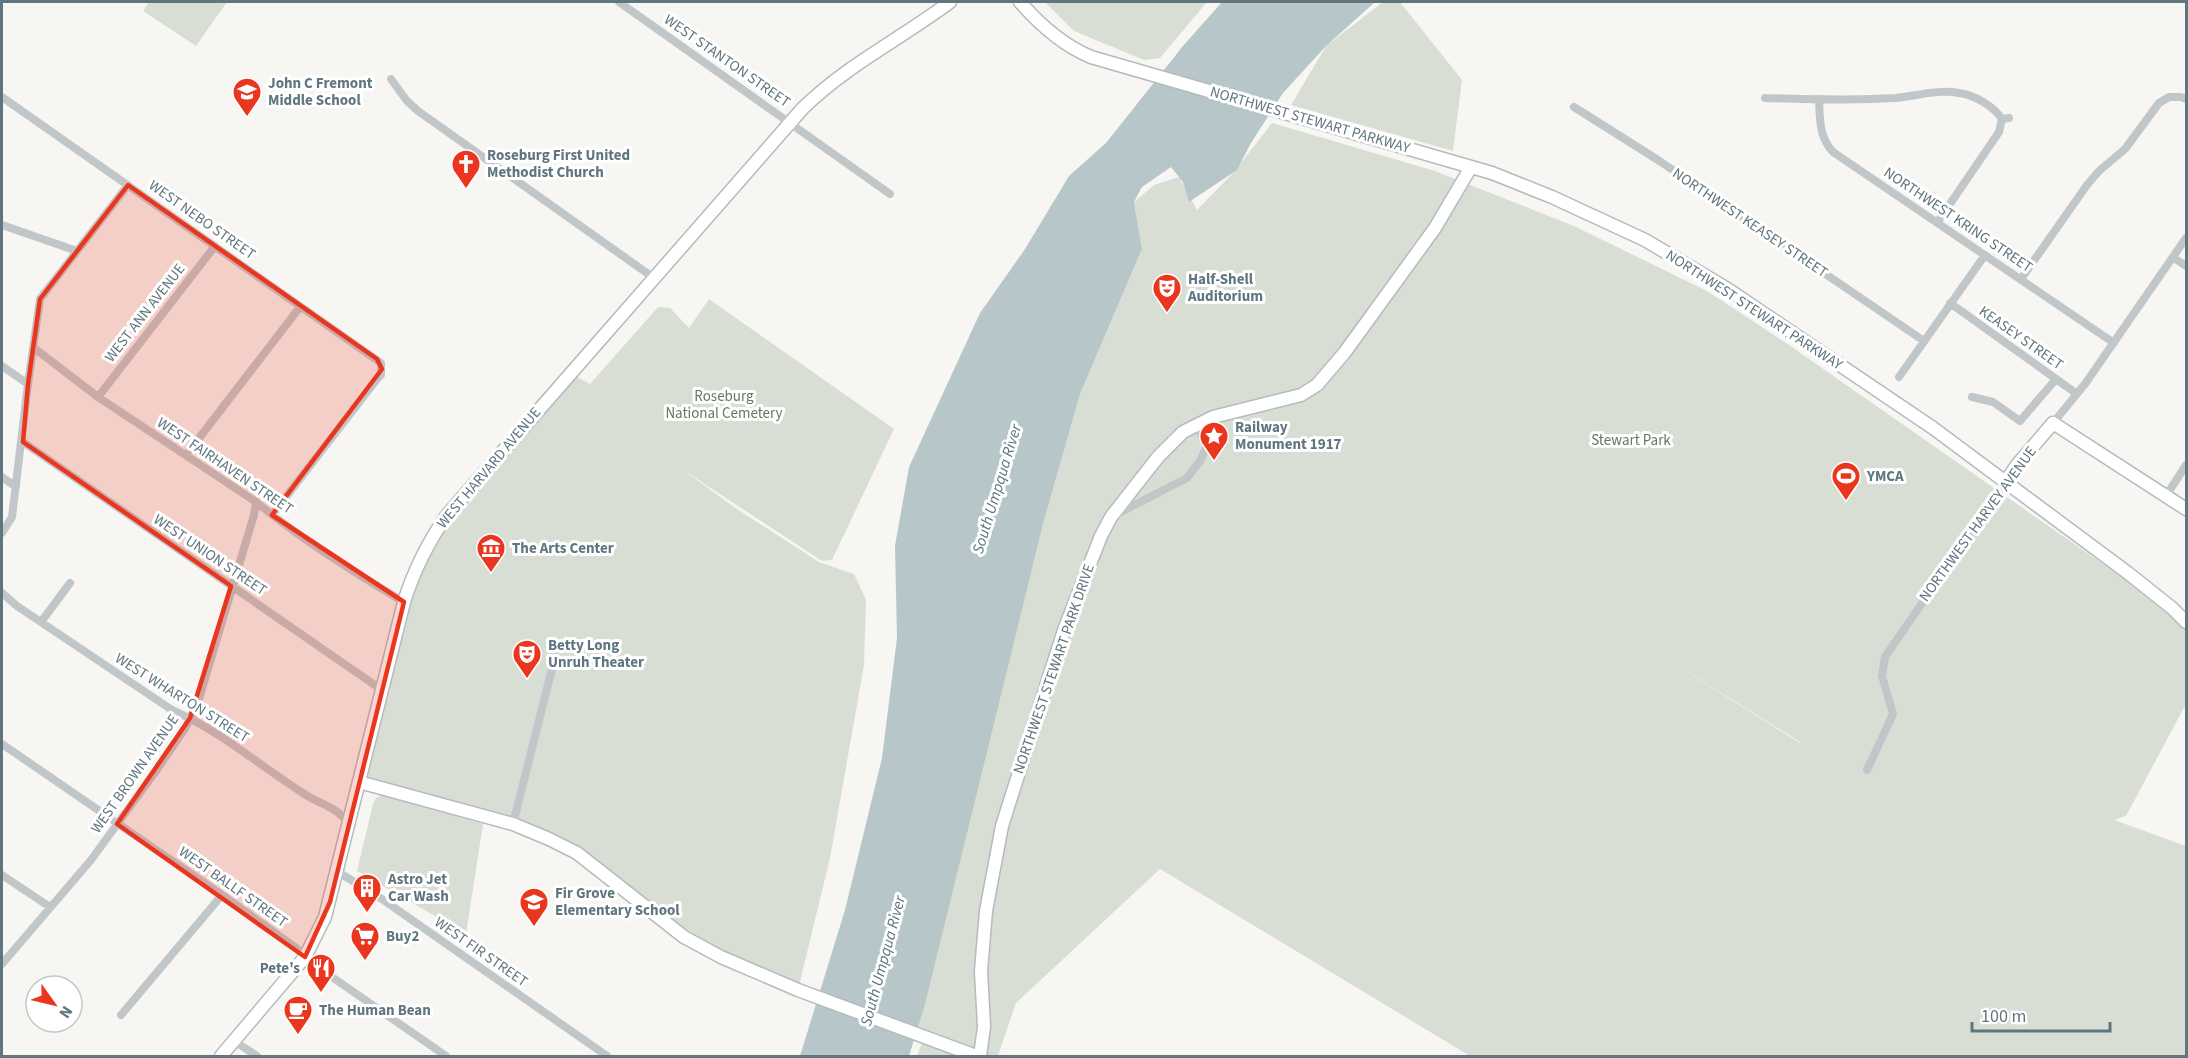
<svg xmlns="http://www.w3.org/2000/svg" width="2188" height="1058" font-family="'Source Sans 3',sans-serif">
<style>
.green{fill:#d9ded4;fill-rule:evenodd}
.water{fill:#b7c6c9}
.lines{fill:none;stroke-linecap:round;stroke-linejoin:round}
.secondary-casing{stroke:#b4bbbe;stroke-width:15}
.street{stroke:#c1c7c9;stroke-width:8}
.secondary{stroke:#fff;stroke-width:12}
.marked{fill:#eb361f;fill-opacity:0.2;stroke:#eb361f;stroke-width:4.5;stroke-linejoin:round}
.labels{text-anchor:middle;dominant-baseline:central;stroke-width:6;stroke-linejoin:round;paint-order:stroke}
.street-label{font-size:15px;fill:#60767f;stroke:#fff}
.poi-label{font-size:15px;font-weight:bold;fill:#60767f;stroke:#fff;text-anchor:start}
.park-label{font-size:15px;fill:#66775f;stroke:#fff}
.water-label{font-size:16px;font-style:italic;fill:#5b767b;stroke:#fff}
</style>
<rect width="100%" height="100%" fill="#f7f6f3"/>
<path class="green" d="M 149,2 L 227,2 L 196,46 L 143,11 Z
M 1045,2 L 1207,2 L 1160,58 L 1144,60 L 1074,31 Z
M 1383,2 L 1400,2 L 1462,80 L 1453,151 L 1291,105 L 1326,46 Z
M 1272,123 L 1435,171 L 1574,226 L 1707,291 L 1789,345 L 2186,622 L 2186,704 L 2126,816 L 2114,820 L 2186,846 L 2186,1056 L 1470,1056 L 1160,869 L 1016,1003 L 998,1056 L 917,1056 L 924,1037 L 871,1017 L 1009,658 L 1043,524 L 1080,394 L 1142,249 L 1134,202 L 1154,185 L 1179,177 L 1197,210 L 1234,172 ZM 1654,651 L 1800,742 L 1800,743 Z
M 709,299 L 894,429 L 832,560 L 822,561 L 683,470 L 734,507 L 819,562 L 854,574 L 866,600 L 864,665 L 830,858 L 798,990 L 684,937 L 561,845 L 359,782 L 393,646 L 428,544 L 570,373 L 590,384 L 658,307 L 670,308 L 689,328 Z
M 383,795 L 483,824 L 466,934 L 357,871 L 373,804 L 376,798 Z"/>
<path class="water" d="M 1222,2 L 1375,2 L 1326,46 L 1283,93 L 1251,143 L 1237,170 L 1189,202 L 1183,182 L 1171,167 L 1142,187 L 1134,202 L 1142,249 L 1080,394 L 1043,524 L 925,1004 L 909,1056 L 800,1056 L 845,910 L 882,758 L 897,638 L 895,546 L 909,467 L 980,313 L 1025,249 L 1069,176 L 1106,143 L 1183,46 Z"/>
<g class="lines">
<g class="secondary-casing">
<path id="secondary" d="M 1020,2 C 1040,25 1062,45 1091,57 L 1492,173 L 1552,197 L 1645,240 L 1729,290 L 1933,428 L 2128,573 L 2172,608 L 2186,622
M 2006,481 L 2017,465 L 2053,423 L 2186,509
M 359,782 L 513,824 L 549,839 L 577,853 L 684,937 L 721,957 L 798,990 L 976,1056
M 221,1056 L 305,957 L 325,917 L 404,602 C 414,570 428,542 447,515 L 803,108 C 847,65 902,38 950,2
M 980,1056 L 984,1027 L 981,971 L 986,911 L 1002,826 L 1064,630 L 1101,536 L 1111,517 L 1158,457 L 1183,432 L 1213,417 L 1301,395 L 1317,385 L 1345,352 L 1435,228 L 1471,167"/>
</g>
<path class="street" d="M 619,2 L 890,194
M 391,79 L 407,101 L 418,111 L 654,278
M 2,97 L 381,363 L 381,375 L 377,379 L 272,515
M 1765,98 C 1808,99 1852,101 1895,98 C 1916,96 1938,89 1959,93 C 1975,95 1993,106 2002,119
M 1819,99 C 1820,120 1819,137 1833,152 L 2114,343
M 1574,107 L 1658,160 L 1924,341
M 1937,223 L 1999,132 L 2002,119 L 2009,118
M 2,225 L 77,251
M 2174,258 L 2186,266
M 2021,279 L 2087,185 L 2099,171 L 2125,149 L 2159,103 L 2169,97 L 2181,97 L 2186,99
M 1950,303 L 2077,394
M 34,348 L 98,397 L 256,502 C 301,539 353,572 404,602
M 2,366 L 28,384
M 1899,377 L 1985,255
M 98,397 L 215,246
M 1972,397 L 1993,402 L 2020,421 L 2056,379
M 2053,423 L 2085,384 L 2186,238
M 23,442 L 382,690
M 186,455 L 300,307
M 2,477 L 16,487
M 2166,496 L 2186,465
M 1117,514 L 1187,478 L 1200,461 L 1207,446 L 1197,425
M 2,533 L 12,517 L 28,384 L 40,299 L 128,185
M 2,593 L 17,606 L 172,710 C 221,731 261,767 306,795 C 322,805 337,807 348,823
M 41,622 L 70,583
M 2,744 L 222,895 L 295,947 L 319,968 L 446,1056
M 1867,770 L 1893,714 L 1882,676 L 1885,657 L 2006,481
M 513,824 L 555,657
M 338,872 L 379,897 L 607,1056
M 2,875 L 50,907
M 2,964 L 91,860 L 156,771 L 186,727 L 198,702 L 254,515 L 256,502
M 121,1015 L 222,895
M 234,1041 L 257,1056"/>
<use href="#secondary" class="secondary"/>
</g>
<path class="marked" d="M 128,185 L 377,359 L 382,369 L 272,515 L 404,602 L 330,902 L 305,957 L 117,824 L 190,718 L 231,586 L 23,442 L 28,384 L 40,299 Z"/>
<defs>
<g id="school-pin" transform="scale(1.5)"><path d="M0 17L-7.5 6A9.5 9.5 0 1 1 7.5 6Z" fill="#eb361f" stroke="#fff"/><path d="M0-5L7-2L0 1L-7-2ZM-4 1L0 2.5L4 1V4Q0 6-4 4Z" fill="#fff"/></g>
<g id="church-pin" transform="scale(1.5)"><path d="M0 17L-7.5 6A9.5 9.5 0 1 1 7.5 6Z" fill="#eb361f" stroke="#fff"/><path d="M-1.2-6h2.4v3.5h3.3v2.4h-3.3V6h-2.4V-.1h-3.3v-2.4h3.3Z" fill="#fff"/></g>
<g id="theatre-pin" transform="scale(1.5)"><path d="M0 17L-7.5 6A9.5 9.5 0 1 1 7.5 6Z" fill="#eb361f" stroke="#fff"/><path d="M-5-5.5Q0-4 5-5.5V0Q5 5 0 6Q-5 5-5 0ZM-3.3-2.5H-1v1.5H-3.3ZM1-2.5H3.3v1.5H1ZM-2.8 1Q0 5.5 2.8 1Z" fill="#fff"/></g>
<g id="sight-pin" transform="scale(1.5)"><path d="M0 17L-7.5 6A9.5 9.5 0 1 1 7.5 6Z" fill="#eb361f" stroke="#fff"/><path d="M0-6L1.8-2.2L6-1.7L2.9 1.2L3.7 5.4L0 3.3L-3.7 5.4L-2.9 1.2L-6-1.7L-1.8-2.2Z" fill="#fff"/></g>
<g id="stadium-pin" transform="scale(1.5)"><path d="M0 17L-7.5 6A9.5 9.5 0 1 1 7.5 6Z" fill="#eb361f" stroke="#fff"/><path d="M0-5a6.5 5 0 1 0 0 10a6.5 5 0 1 0 0-10ZM-3.5-1.8h7v3.6h-7Z" fill="#fff"/></g>
<g id="museum-pin" transform="scale(1.5)"><path d="M0 17L-7.5 6A9.5 9.5 0 1 1 7.5 6Z" fill="#eb361f" stroke="#fff"/><path d="M0-6L6-3V-2H-6V-3ZM-5-1h2V3h-2ZM-1-1h2V3h-2ZM3-1h2V3H3ZM-6 4H6V6H-6Z" fill="#fff"/></g>
<g id="building-pin" transform="scale(1.5)"><path d="M0 17L-7.5 6A9.5 9.5 0 1 1 7.5 6Z" fill="#eb361f" stroke="#fff"/><path d="M-4-6H4V6H1V3H-1V6H-4ZM-2.5-4.3h1.7v1.8h-1.7ZM.8-4.3h1.7v1.8H.8ZM-2.5-1h1.7V.8h-1.7ZM.8-1h1.7V.8H.8Z" fill="#fff"/></g>
<g id="supermarket-pin" transform="scale(1.5)"><path d="M0 17L-7.5 6A9.5 9.5 0 1 1 7.5 6Z" fill="#eb361f" stroke="#fff"/><path d="M-6-5.5h2.5l.6 2H6L4.5 2H-2.5L-4.4-4H-6ZM-1.5 3.2a1.3 1.3 0 1 0 .1 0ZM3 3.2a1.3 1.3 0 1 0 .1 0Z" fill="#fff"/></g>
<g id="restaurant-pin" transform="scale(1.5)"><path d="M0 17L-7.5 6A9.5 9.5 0 1 1 7.5 6Z" fill="#eb361f" stroke="#fff"/><path d="M-5-6h1v4h1v-4h1v4h1v-4h1v5L-1.5 .5V6h-2V.5L-5-1ZM5-6V6H3V1.5H1.5Q1.5-4 5-6Z" fill="#fff"/></g>
<g id="cafe-pin" transform="scale(1.5)"><path d="M0 17L-7.5 6A9.5 9.5 0 1 1 7.5 6Z" fill="#eb361f" stroke="#fff"/><path d="M-5.5-4.5H6V0H3Q3 3.5 0 3.5H-2.5Q-5.5 3.5-5.5 0ZM3-3.2v2h1.7v-2ZM-6 4.5H4V6H-6Z" fill="#fff"/></g>
</defs>
<g fill-rule="evenodd">
<use href="#school-pin" x="247" y="92"/>
<use href="#church-pin" x="466" y="164"/>
<use href="#theatre-pin" x="1167" y="288"/>
<use href="#sight-pin" x="1214" y="436"/>
<use href="#stadium-pin" x="1846" y="476"/>
<use href="#museum-pin" x="491" y="548"/>
<use href="#theatre-pin" x="527" y="654"/>
<use href="#building-pin" x="367" y="888"/>
<use href="#school-pin" x="534" y="902"/>
<use href="#supermarket-pin" x="365" y="936"/>
<use href="#restaurant-pin" x="321" y="968"/>
<use href="#cafe-pin" x="298" y="1010"/>
</g>
<g class="labels">
<g class="street-label">
<text transform="translate(727 61) rotate(35)">WEST STANTON STREET</text>
<text transform="translate(1310 120) rotate(16)">NORTHWEST STEWART PARKWAY</text>
<text transform="translate(202 220) rotate(35)">WEST NEBO STREET</text>
<text transform="translate(1958 220) rotate(34)">NORTHWEST KRING STREET</text>
<text transform="translate(1750 223) rotate(34)">NORTHWEST KEASEY STREET</text>
<text transform="translate(1754 310) rotate(33)">NORTHWEST STEWART PARKWAY</text>
<text transform="translate(145 313) rotate(-52)">WEST ANN AVENUE</text>
<text transform="translate(2021 338) rotate(35)">KEASEY STREET</text>
<text transform="translate(225 466) rotate(34)">WEST FAIRHAVEN STREET</text>
<text transform="translate(489 468) rotate(-50)">WEST HARVARD AVENUE</text>
<text transform="translate(1978 524) rotate(-54)">NORTHWEST HARVEY AVENUE</text>
<text transform="translate(210 555) rotate(34)">WEST UNION STREET</text>
<text transform="translate(1054 669) rotate(-71)">NORTHWEST STEWART PARK DRIVE</text>
<text transform="translate(182 698) rotate(32)">WEST WHARTON STREET</text>
<text transform="translate(135 774) rotate(-55)">WEST BROWN AVENUE</text>
<text transform="translate(233 887) rotate(35)">WEST BALLF STREET</text>
<text transform="translate(481 952) rotate(35)">WEST FIR STREET</text>
</g>
<g class="poi-label">
<text x="268" y="83">John C Fremont<tspan x="268" dy="17">Middle School</tspan></text>
<text x="487" y="155">Roseburg First United<tspan x="487" dy="17">Methodist Church</tspan></text>
<text x="1188" y="279">Half-Shell<tspan x="1188" dy="17">Auditorium</tspan></text>
<text x="1235" y="427">Railway<tspan x="1235" dy="17">Monument 1917</tspan></text>
<text x="1867" y="476">YMCA</text>
<text x="512" y="548">The Arts Center</text>
<text x="548" y="645">Betty Long<tspan x="548" dy="17">Unruh Theater</tspan></text>
<text x="388" y="879">Astro Jet<tspan x="388" dy="17">Car Wash</tspan></text>
<text x="555" y="893">Fir Grove<tspan x="555" dy="17">Elementary School</tspan></text>
<text x="386" y="936">Buy2</text>
<text x="300" y="968" text-anchor="end">Pete's</text>
<text x="319" y="1010">The Human Bean</text>
</g>
<g class="park-label">
<text x="724" y="396">Roseburg<tspan x="724" dy="17">National Cemetery</tspan></text>
<text x="1631" y="440">Stewart Park</text>
</g>
<g class="water-label">
<text transform="translate(997 489) rotate(-73)">South Umpqua River</text>
<text transform="translate(883 961) rotate(-75)">South Umpqua River</text>
</g>
</g>
<rect width="2188" height="1058" fill="none" stroke="#60767f" stroke-width="6"/>
<g transform="translate(54 1004) rotate(124)"><circle r="28" fill="#ffffff" stroke="#bfc8cc" stroke-width="1.5"/>
<path d="M0-4.5L10 22L0 15L-10 22Z" fill="#eb361f"/>
<text y="-9" font-size="16" font-weight="bold" text-anchor="middle" fill="#60767f">N</text>
</g>
<path d="M1972 1022v9h138v-9" fill="none" stroke="#60767f" stroke-width="3"/>
<text x="1981" y="1022" font-size="18" fill="#60767f" stroke="#ffffff" stroke-width="4.5" paint-order="stroke">100 m</text>
</svg>
